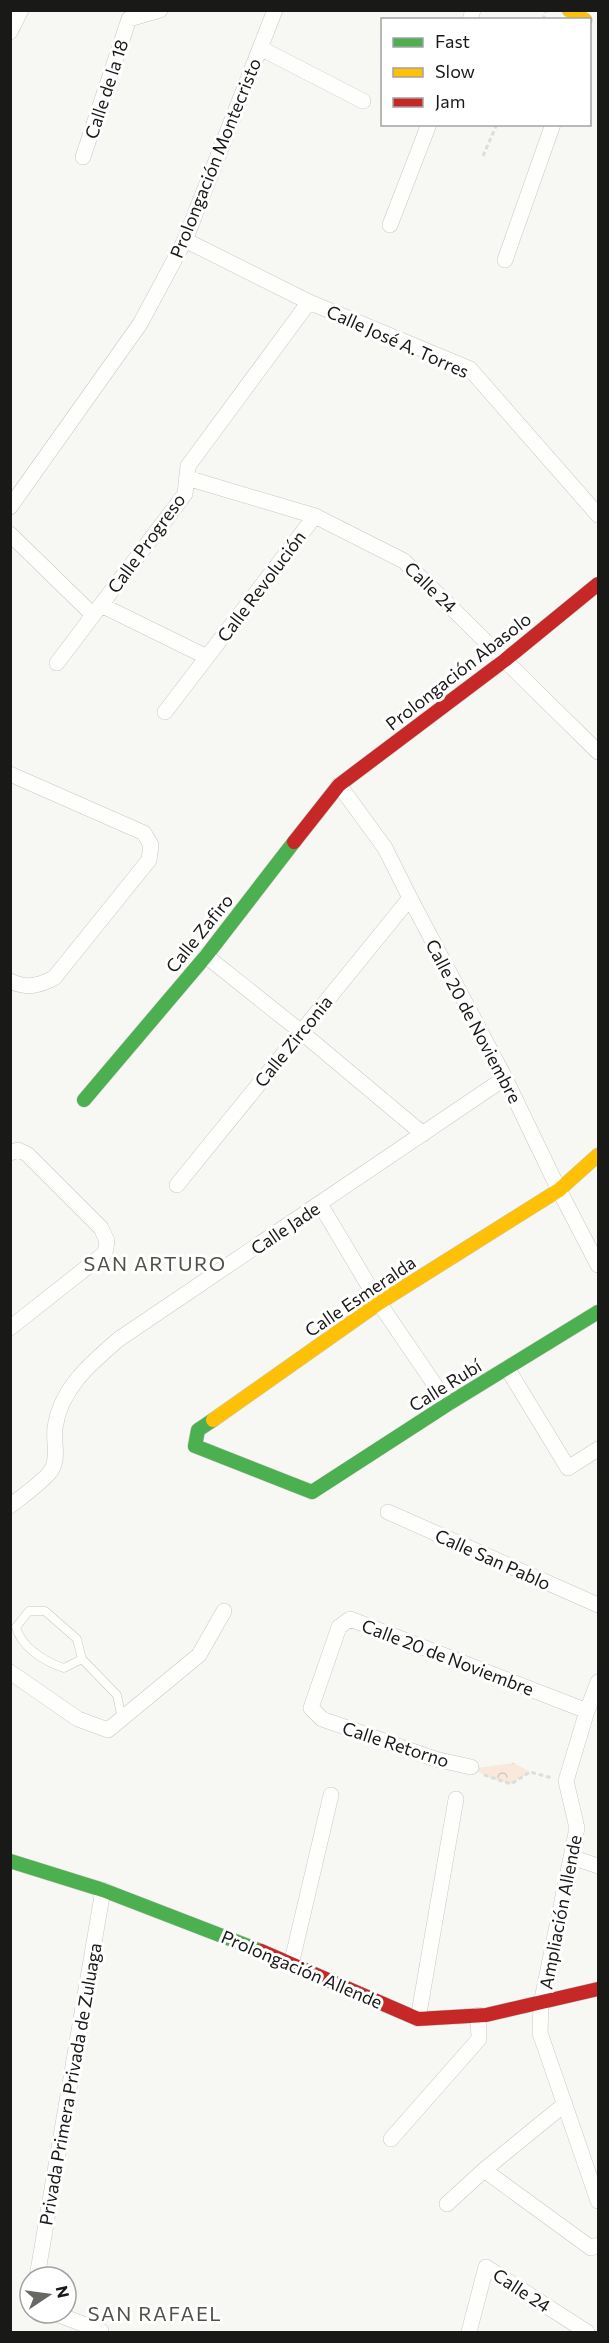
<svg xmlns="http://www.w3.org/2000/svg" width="609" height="2343" font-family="Commissioner,sans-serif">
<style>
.park{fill:url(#park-crowns)}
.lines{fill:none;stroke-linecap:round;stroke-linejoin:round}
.lane-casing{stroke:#c8c9c5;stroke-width:9}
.street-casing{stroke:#c8c9c5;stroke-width:16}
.fast-casing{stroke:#c8c9c5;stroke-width:15}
.slow-casing{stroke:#c8c9c5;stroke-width:15}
.jam-casing{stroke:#c8c9c5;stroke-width:15}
.path{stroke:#dddddb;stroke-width:3;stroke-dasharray:4.5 3;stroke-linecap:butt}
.lane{stroke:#fefefd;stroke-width:8}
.street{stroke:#fefefd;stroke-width:15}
.fast{stroke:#4caf50;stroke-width:14}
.slow{stroke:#ffc107;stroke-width:14}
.jam{stroke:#c62828;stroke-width:14}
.labels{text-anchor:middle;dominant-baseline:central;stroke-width:6;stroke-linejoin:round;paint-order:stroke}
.street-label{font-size:18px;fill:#191a17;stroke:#fff}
.neighbourhood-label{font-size:20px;letter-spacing:1.5px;fill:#50514a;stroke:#fff}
</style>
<defs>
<pattern id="park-crowns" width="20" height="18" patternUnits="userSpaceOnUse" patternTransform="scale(1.5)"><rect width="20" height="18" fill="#f9e8dc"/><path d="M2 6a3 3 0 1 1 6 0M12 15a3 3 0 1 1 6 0" fill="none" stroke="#d5c6bc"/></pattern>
</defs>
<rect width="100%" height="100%" fill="#f7f7f3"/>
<path class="park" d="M 514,1763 L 530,1772 L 511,1784 L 487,1777 L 471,1767 L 476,1768 Z"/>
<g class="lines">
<g class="lane-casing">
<path id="lane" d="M 82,1659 L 64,1668 C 45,1662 21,1647 16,1627 L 29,1611 L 45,1611 L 77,1639 L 82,1659 L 117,1695 L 122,1719"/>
</g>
<g class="street-casing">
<path id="street" d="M 470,20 L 473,10
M 10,32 L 21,10
M 260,48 L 363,101
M 83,157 L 129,19 L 160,10
M 390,225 L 429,124
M 185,240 L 309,302 L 470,369 L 598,515
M 505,260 L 553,124
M 187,478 L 315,516 L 404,561 L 598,752
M 10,507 L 140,324 L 185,240 L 275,10
M 10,534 L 93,615
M 101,605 L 207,657
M 57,663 L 185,494 L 188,466 L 309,302
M 165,712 L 315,516
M 10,774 L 144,833 L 151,845 L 149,860 L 54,978 C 38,986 27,989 10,981
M 339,785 L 385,848 L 410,898 L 505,1078 L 559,1190 L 598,1265
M 206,956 L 300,1031 L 423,1134
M 10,1153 L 18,1150 L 27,1154 L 101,1228 L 107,1241 L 105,1253 L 10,1328
M 177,1185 L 410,898
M 320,1204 L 379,1303 L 448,1404
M 507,1368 L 568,1468 L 598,1449
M 10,1506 C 19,1499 48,1478 52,1469 C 59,1456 53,1441 55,1428 C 60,1389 91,1363 119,1339 L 505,1078
M 388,1512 L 598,1605
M 10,1672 L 78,1719 L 108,1730 L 199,1655 L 224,1611
M 598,1682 L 587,1711 L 566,1781 L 577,1828 L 541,2004 L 540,2033 L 598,2201
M 471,1767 L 435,1759 L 322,1719 L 311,1708 L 339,1627 L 350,1619 L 587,1711
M 571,1857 L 598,1866
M 291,1965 L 331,1795
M 418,2019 L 456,1799
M 391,2139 L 479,2039 L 478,2015
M 484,2170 L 591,2248 L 598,2245
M 447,2204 L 484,2170 L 565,2104
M 37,2277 L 103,1890
M 54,2313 L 101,2331
M 469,2332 L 486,2267 L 587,2332"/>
</g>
<g class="fast-casing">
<path id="fast" d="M 84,1100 L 206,956 L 294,842
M 213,1420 L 198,1430 L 195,1446 L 312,1492 L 448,1404 L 598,1312
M 10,1861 L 103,1890 L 261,1951"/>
</g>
<g class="slow-casing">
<path id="slow" d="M 569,10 L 585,20
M 213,1420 L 379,1303 L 559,1190 L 598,1155"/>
</g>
<g class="jam-casing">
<path id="jam" d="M 294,842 L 339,785 L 505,660 L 598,584
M 261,1951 L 418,2019 L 486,2015 L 598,1989"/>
</g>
<path class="path" d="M 543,20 L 546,10
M 483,156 L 497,124
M 484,1775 L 511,1784 L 530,1772 L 552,1778"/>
<use href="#lane" class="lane"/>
<use href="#street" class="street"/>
<use href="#fast" class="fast"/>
<use href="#slow" class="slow"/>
<use href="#jam" class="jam"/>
</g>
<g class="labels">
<g class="street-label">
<text transform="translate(106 89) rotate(-72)">Calle de la 18</text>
<text transform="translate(215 158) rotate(-68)">Prolongación Montecristo</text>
<text transform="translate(398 341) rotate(24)">Calle José A. Torres</text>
<text transform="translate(146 543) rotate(-54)">Calle Progreso</text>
<text transform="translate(261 586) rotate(-53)">Calle Revolución</text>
<text transform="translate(431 587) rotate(44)">Calle 24</text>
<text transform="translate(458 671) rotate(-38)">Prolongación Abasolo</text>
<text transform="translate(199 933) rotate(-51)">Calle Zafiro</text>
<text transform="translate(474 1021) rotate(62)">Calle 20 de Noviembre</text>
<text transform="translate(293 1041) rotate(-51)">Calle Zirconia</text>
<text transform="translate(285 1228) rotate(-34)">Calle Jade</text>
<text transform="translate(360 1296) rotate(-34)">Calle Esmeralda</text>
<text transform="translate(445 1385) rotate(-32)">Calle Rubí</text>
<text transform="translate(493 1559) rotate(24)">Calle San Pablo</text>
<text transform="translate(448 1657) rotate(21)">Calle 20 de Noviembre</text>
<text transform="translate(396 1744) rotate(18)">Calle Retorno</text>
<text transform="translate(560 1912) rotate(-79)">Ampliación Allende</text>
<text transform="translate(302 1969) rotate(23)">Prolongación Allende</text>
<text transform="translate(70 2084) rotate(-80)">Privada Primera Privada de Zuluaga</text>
<text transform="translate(522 2290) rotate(33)">Calle 24</text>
</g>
<g class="neighbourhood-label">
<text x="155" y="1263">SAN ARTURO</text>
<text x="155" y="2313">SAN RAFAEL</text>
</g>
</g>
<rect width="609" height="2343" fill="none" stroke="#191a17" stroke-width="24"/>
<rect x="381" y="18" width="210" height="108" fill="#ffffff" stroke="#a3a3a2" stroke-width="1.5"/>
<rect x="393" y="38" width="30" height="9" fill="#4caf50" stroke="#a3a3a2" stroke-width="1.5"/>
<text x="435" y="48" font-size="18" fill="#191a17">Fast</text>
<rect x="393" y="68" width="30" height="9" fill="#ffc107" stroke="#a3a3a2" stroke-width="1.5"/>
<text x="435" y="78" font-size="18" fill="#191a17">Slow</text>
<rect x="393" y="98" width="30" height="9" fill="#c62828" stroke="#a3a3a2" stroke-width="1.5"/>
<text x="435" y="108" font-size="18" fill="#191a17">Jam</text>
<g transform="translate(48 2295) rotate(77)"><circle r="28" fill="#ffffff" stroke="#a3a3a2" stroke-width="1.5"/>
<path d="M0-4.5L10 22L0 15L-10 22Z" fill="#676764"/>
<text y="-9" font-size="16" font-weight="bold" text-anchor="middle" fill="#191a17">N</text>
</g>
</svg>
